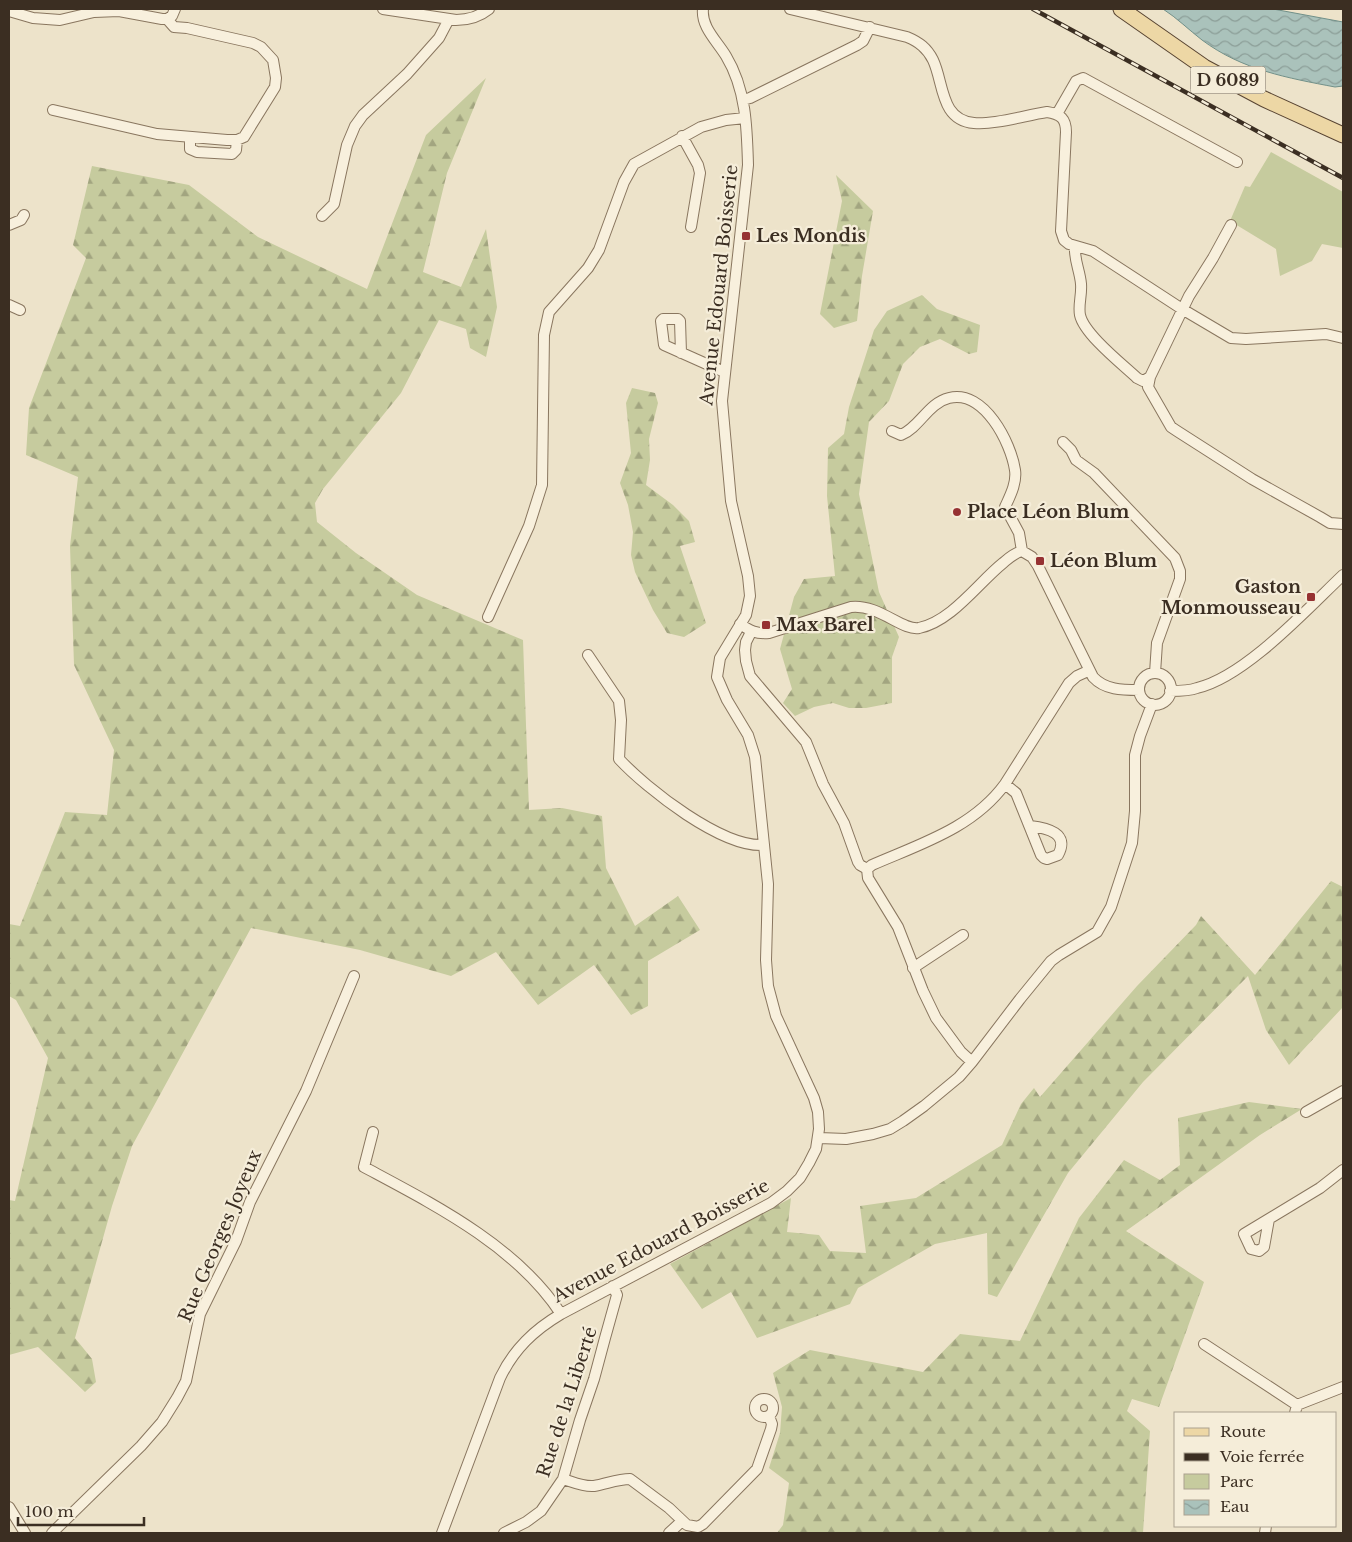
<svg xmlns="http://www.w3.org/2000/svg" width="1352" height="1542" font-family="'Libre Baskerville',serif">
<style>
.green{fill:#c6cb9e}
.forest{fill:url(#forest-firs)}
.water{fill:url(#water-waves);stroke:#719089}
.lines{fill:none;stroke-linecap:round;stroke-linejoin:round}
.street-casing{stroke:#89765f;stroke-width:12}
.primary-casing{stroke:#584432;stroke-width:17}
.street{stroke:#f8f0dd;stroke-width:10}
.primary{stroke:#edd7a5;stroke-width:15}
.rail-casing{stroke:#3b2e22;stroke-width:4.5}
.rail{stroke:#f5edd9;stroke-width:2.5;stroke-dasharray:8;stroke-linecap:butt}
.poi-dot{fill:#963132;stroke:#f5edd9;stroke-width:2}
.labels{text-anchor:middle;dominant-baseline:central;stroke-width:4.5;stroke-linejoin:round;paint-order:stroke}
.shield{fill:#f5edd9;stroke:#736759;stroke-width:1}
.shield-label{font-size:16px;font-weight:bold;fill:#3b2e22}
.poi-label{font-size:18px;font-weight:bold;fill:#3b2e22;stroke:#f5edd9;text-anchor:start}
.street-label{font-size:18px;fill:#3b2e22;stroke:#f5edd9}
</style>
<defs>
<pattern id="forest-firs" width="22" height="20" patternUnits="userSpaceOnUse" patternTransform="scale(1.25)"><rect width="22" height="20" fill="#c6cb9e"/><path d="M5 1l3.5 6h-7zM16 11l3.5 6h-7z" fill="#a2a580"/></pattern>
<pattern id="water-waves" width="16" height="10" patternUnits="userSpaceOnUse" patternTransform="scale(1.25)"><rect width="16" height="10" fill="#aac2bb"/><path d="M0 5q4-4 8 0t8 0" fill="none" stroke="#8c9e98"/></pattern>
</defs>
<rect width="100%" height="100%" fill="#ede3ca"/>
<path class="green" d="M 1271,152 L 1343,192 L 1343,248 L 1322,244 L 1312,261 L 1280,276 L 1276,249 L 1230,221 L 1245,186 L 1250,187 Z"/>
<path class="forest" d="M 486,78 L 447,173 L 423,272 L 461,287 L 486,229 L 497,307 L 486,357 L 470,348 L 466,329 L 439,320 L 401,393 L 323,489 L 315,503 L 317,522 L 356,553 L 417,595 L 523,640 L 529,810 L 562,808 L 602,816 L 606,868 L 635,926 L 678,896 L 700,930 L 648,961 L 648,1006 L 631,1015 L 594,965 L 538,1005 L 496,952 L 451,976 L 360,950 L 251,928 L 132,1146 L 112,1206 L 75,1338 L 92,1359 L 96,1382 L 85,1392 L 38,1347 L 9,1355 L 9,1200 L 15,1201 L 48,1058 L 16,1000 L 9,996 L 9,924 L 20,926 L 65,812 L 107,815 L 114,750 L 74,665 L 70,546 L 78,477 L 26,455 L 29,408 L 86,258 L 73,245 L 92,166 L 189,185 L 258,237 L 367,289 L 426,135 Z
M 836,175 L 873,211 L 862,276 L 857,321 L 834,328 L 820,314 L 842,201 Z
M 922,295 L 937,309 L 980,325 L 977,352 L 969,354 L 940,339 L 920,347 L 903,364 L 889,401 L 869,422 L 859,494 L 879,592 L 899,637 L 892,657 L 892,703 L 866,708 L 849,708 L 833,703 L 814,707 L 795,716 L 783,703 L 792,689 L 780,649 L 794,597 L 804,579 L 835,576 L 827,496 L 828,448 L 844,434 L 849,407 L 874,330 L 887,311 Z
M 632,388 L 655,393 L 658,403 L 649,439 L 650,460 L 646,485 L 673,505 L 689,521 L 695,542 L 680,546 L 706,623 L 684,637 L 667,633 L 653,610 L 635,572 L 631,555 L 633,532 L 628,505 L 620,483 L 631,453 L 626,403 Z
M 1331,881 L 1343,887 L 1343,1007 L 1289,1065 L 1266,1030 L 1248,976 L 1143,1082 L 1068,1173 L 997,1297 L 988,1294 L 987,1233 L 935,1244 L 858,1288 L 850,1304 L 757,1338 L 731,1292 L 702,1309 L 670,1264 L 791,1198 L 787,1232 L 819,1235 L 830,1251 L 866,1253 L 860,1206 L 916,1198 L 1002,1145 L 1021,1104 L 1034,1088 L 1040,1097 L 1137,986 L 1196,925 L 1201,916 L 1255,975 Z
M 1249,1102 L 1302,1109 L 1260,1135 L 1126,1231 L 1204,1282 L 1159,1407 L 1132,1399 L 1127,1411 L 1150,1431 L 1143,1533 L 777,1533 L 783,1525 L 789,1483 L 769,1468 L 780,1433 L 782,1407 L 773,1373 L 810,1350 L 923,1372 L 960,1334 L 1020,1341 L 1079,1218 L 1124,1160 L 1160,1180 L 1180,1165 L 1178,1118 Z"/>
<path class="water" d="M 1163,9 L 1273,9 L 1343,22 L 1343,86 L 1335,87 C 1288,78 1242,70 1202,40 C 1189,30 1177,18 1163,9 Z"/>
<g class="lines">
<g class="street-casing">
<path id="street" d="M 383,9 L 456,20 C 469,20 479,17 489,9
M 790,9 L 907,37 C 919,42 927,48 933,60 C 944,83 940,120 974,123 C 995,125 1026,115 1047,112 C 1061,114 1066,119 1066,132 L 1061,231 L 1064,240 L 1069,244 L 1093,251 L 1182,309 L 1231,338 L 1246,339 L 1326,334 L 1343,338
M 9,11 L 33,18 L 60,20 L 94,12 L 119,11 L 162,19 L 167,19
M 167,19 L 172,16 L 175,9
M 743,100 L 750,98 L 857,45 L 863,41 L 870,27
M 53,110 L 157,134 L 227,140 L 237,140 L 244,137 L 275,87 L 276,78 L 273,60 L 261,47 L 253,43 L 187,28 L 174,27 L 167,19
M 1057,114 L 1076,81 L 1083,78 L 1237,162
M 682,136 L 698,165 L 700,173 L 691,227
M 190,137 L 190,149 L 197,152 L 232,154 L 236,150 L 237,140
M 322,216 L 334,204 L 347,145 L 355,126 L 363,115 L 407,74 L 439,38 L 449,19
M 9,225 L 21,220 L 24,215
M 1231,225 L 1213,258 L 1189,296 L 1150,377 L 1148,387 L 1171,427 L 1177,431 L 1252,479 L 1320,517 L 1330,523 L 1343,524
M 1075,247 C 1074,260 1080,271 1081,284 C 1082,295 1078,305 1080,315 C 1084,334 1122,364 1137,378 L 1143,381 L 1150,377
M 9,305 L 20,310
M 681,353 L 680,321 L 678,319 L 663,319 L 661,321 L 664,345 L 720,370 L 725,372
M 892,431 L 901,435 C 920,427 928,403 949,398 C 984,389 1011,443 1015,470 C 1017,483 1010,496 1005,507 L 1019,533 L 1022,551
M 1063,442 L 1071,450 L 1076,460 L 1094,473 L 1175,558 L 1180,571 L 1180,579 L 1157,643 L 1155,673
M 488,617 L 529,526 L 542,485 L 544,335 L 549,312 L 588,268 L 599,250 L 624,182 L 634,164 L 701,127 L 726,120 L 745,118
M 740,624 C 750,631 756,634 769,633 L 851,607 C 879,604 902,631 919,628 C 952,621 978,583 1003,563 C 1009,558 1014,553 1022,551 L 1032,557 L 1038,566 L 1093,677 C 1105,690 1122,690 1139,690
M 751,632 L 746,642 L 745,650 L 746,661 L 750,676 L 806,742 L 823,784 L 844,823 L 858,862 L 860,865 L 867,869
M 588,655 L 619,701 L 621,720 L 619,759 C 647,789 722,848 764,845
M1139 689a16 16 0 1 1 32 0a16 16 0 1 1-32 0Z
M 1170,691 C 1179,691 1189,691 1197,688 C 1245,677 1307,609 1343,575
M 1005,784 L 1016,793 L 1041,855 L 1044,858 L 1047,859 L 1058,855 C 1070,833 1047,828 1030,826
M 867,869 L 872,865 C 920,844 973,828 1005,784 L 1069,683 L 1077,676 L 1088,671
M 867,869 L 868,878 L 898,927 L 923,991 L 936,1018 L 961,1052 L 972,1062
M 913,968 L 963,935
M 1306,1112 L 1343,1091
M 373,1132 L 364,1167 C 433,1204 517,1246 561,1314
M 819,1138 L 846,1139 L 873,1134 L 890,1129 L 903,1121 L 924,1106 L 959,1077 L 972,1062 L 1020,999 L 1051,961 L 1059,955 L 1097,932 L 1111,907 L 1132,843 L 1135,811 L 1135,755 L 1140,736 L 1152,704
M 1269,1219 L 1264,1247 L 1259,1251 L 1251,1249 L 1244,1234 L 1320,1188 L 1343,1170
M 1204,1344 L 1297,1405
M755 1408a9 9 0 1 1 18 0a9 9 0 1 1-18 0Z
M 1295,1413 L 1297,1405 L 1343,1387
M 563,1479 C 573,1482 583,1487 594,1486 C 606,1484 618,1479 630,1479 L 669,1508 L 687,1525 L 698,1527 L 703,1524 L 757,1469 L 771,1429 L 772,1424 L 769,1416
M 9,1507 L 25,1533
M 52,1533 L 141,1446 L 162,1422 L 177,1398 L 186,1381 L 200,1314 L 236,1241 L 250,1202 L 306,1091 L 354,976
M 442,1533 L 500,1378 C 514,1349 534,1330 561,1314 L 771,1203 L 787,1191 L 800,1178 L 809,1163 L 816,1149 L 819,1129 L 818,1112 L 814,1098 L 776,1016 L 768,986 L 766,960 L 768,884 L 755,757 L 748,735 L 727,700 L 717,677 L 720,658 L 746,615 L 750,596 L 748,576 L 731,501 L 722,401 L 748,165 C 747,127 746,89 726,56 C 717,41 701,27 703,9
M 504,1533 L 526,1522 L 541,1511 L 563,1479 L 580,1420 L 594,1379 L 605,1338 L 617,1295 L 613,1286
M 669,1533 L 682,1521
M 1265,1533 L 1266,1526"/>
</g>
<g class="primary-casing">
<path id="primary" d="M 1121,9 L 1204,67 L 1264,99 L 1343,135"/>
</g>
<use href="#street" class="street"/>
<use href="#primary" class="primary"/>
<g class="rail-casing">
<path id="rail" d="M 1033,9 L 1343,178"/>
</g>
<use href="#rail" class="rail"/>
</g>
<g class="poi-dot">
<rect x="741" y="231" width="10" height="10" rx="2.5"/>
<circle cx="957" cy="512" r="5"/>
<rect x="1035" y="556" width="10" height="10" rx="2.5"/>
<rect x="1306" y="592" width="10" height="10" rx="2.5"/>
<rect x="761" y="620" width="10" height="10" rx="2.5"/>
</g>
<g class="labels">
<rect class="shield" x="1190.5" y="66.5" width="75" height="27" rx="4"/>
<g class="shield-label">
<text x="1228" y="80">D 6089</text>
</g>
<g class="poi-label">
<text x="756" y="236">Les Mondis</text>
<text x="967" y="512">Place Léon Blum</text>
<text x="1050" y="561">Léon Blum</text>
<text x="1301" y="587" text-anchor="end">Gaston<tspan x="1301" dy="21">Monmousseau</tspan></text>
<text x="776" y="625">Max Barel</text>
</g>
<g class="street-label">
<text transform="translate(719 285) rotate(-84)">Avenue Edouard Boisserie</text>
<text transform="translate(220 1236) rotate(-67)">Rue Georges Joyeux</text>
<text transform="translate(661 1241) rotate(-28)">Avenue Edouard Boisserie</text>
<text transform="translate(567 1402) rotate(-72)">Rue de la Liberté</text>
</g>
</g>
<rect width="1352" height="1542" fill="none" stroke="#3b2e22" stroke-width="20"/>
<rect x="1174" y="1412" width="162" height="115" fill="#f5edd9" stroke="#aba190"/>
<rect x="1184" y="1428" width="25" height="8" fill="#edd7a5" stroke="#aba190"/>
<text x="1220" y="1437" font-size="15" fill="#3b2e22">Route</text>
<rect x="1184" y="1453" width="25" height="8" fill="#3b2e22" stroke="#aba190"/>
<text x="1220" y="1462" font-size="15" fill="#3b2e22">Voie ferrée</text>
<rect x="1184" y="1474" width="25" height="15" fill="#c6cb9e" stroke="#aba190"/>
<text x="1220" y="1487" font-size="15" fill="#3b2e22">Parc</text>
<rect x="1184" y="1500" width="25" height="15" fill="url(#water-waves)" stroke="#aba190"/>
<text x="1220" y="1512" font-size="15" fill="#3b2e22">Eau</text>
<path d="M18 1517v8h126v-8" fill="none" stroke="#3b2e22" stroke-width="2.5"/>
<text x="25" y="1517" font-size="15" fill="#3b2e22" stroke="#f5edd9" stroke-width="4" paint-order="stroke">100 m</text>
</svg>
